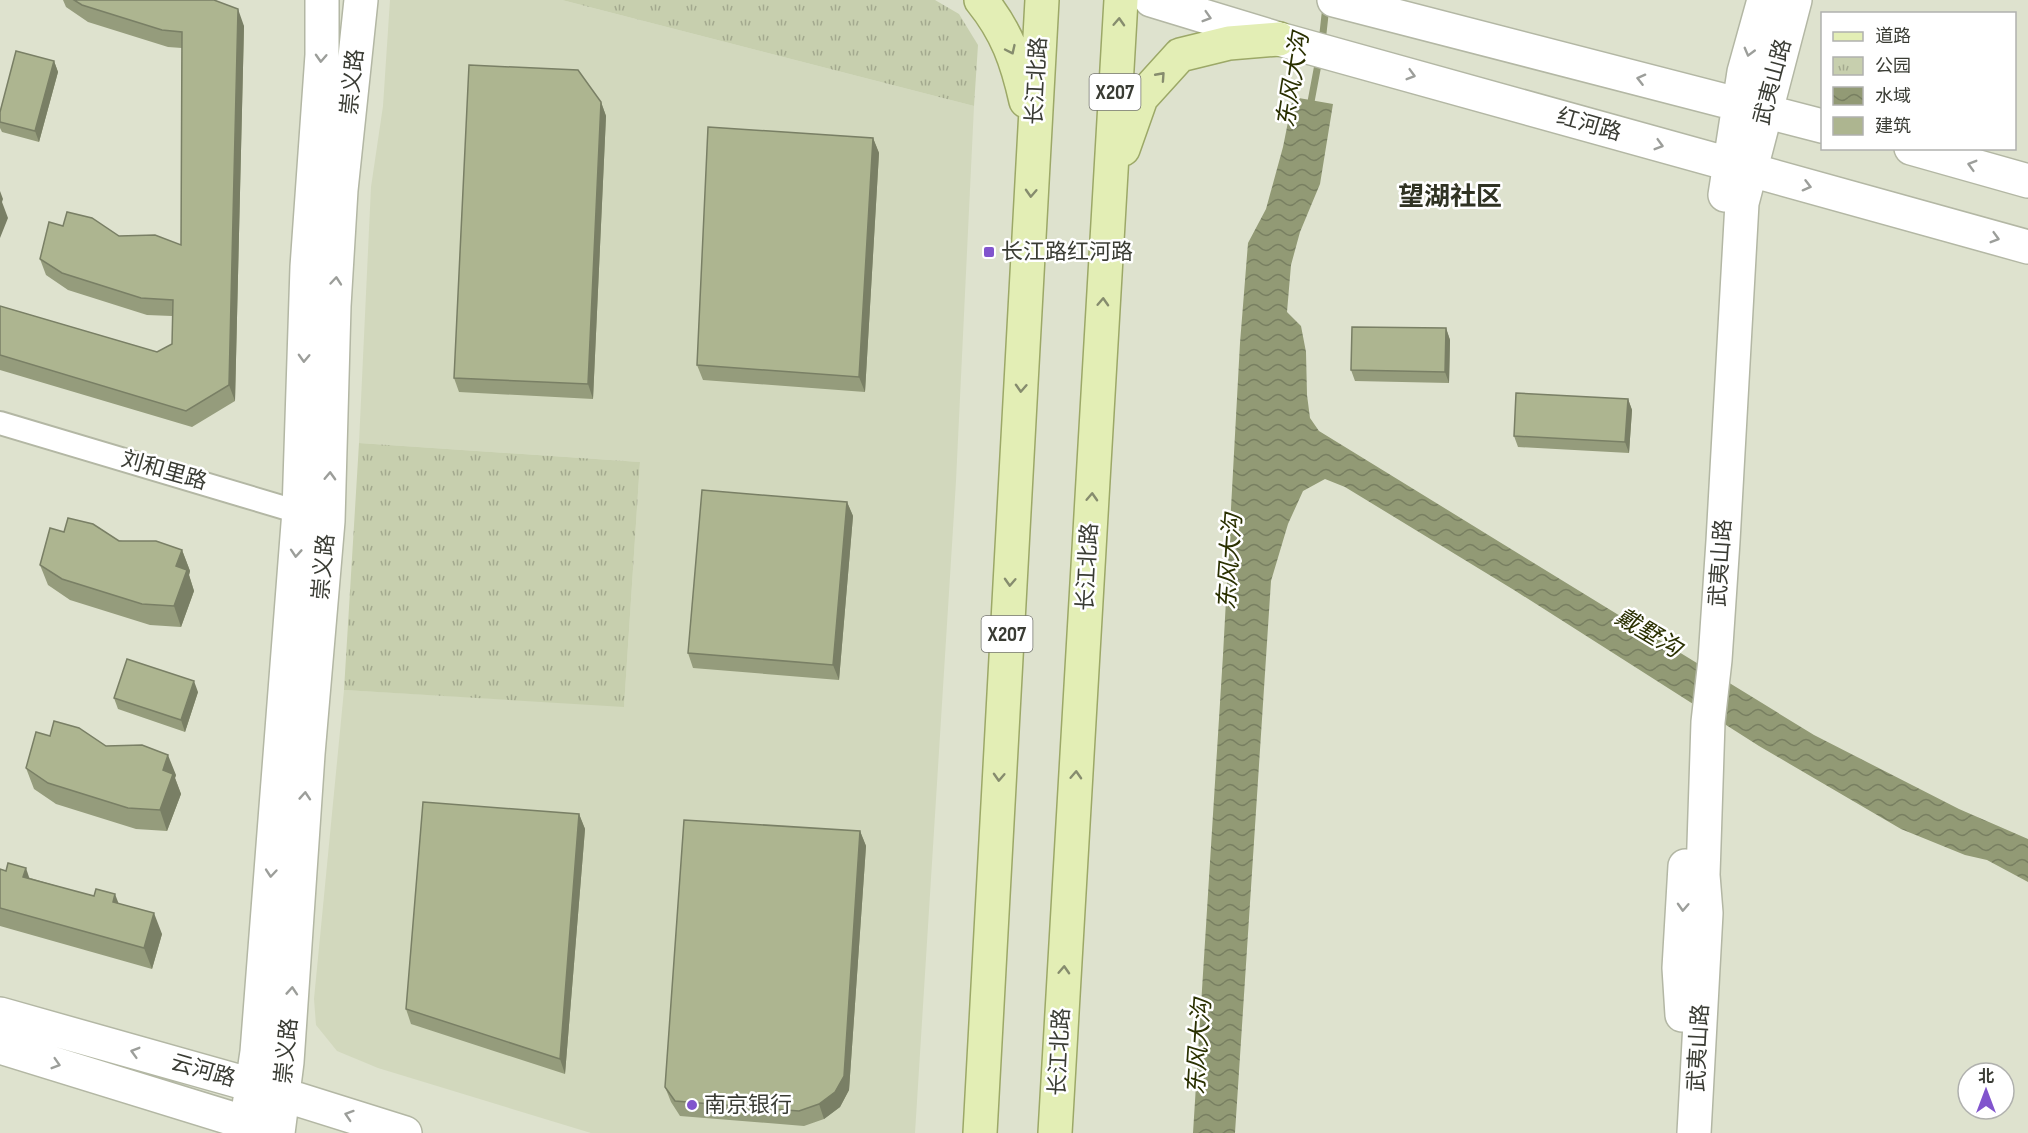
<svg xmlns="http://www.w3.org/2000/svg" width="2028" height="1133" font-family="'Sofia Sans Condensed','Noto Sans SC',sans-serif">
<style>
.built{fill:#d2d8bd}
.park{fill:url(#park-tufts)}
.water{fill:url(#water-waves)}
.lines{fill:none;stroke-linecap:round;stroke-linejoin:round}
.stream{stroke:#929a75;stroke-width:7}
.street-casing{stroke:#b3b7a4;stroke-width:26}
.secondary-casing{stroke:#b3b7a4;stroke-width:36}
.primary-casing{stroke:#9ca867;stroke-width:36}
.street{stroke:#fff;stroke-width:22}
.secondary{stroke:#fff;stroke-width:33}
.primary{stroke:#e3eeb5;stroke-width:33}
.wall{fill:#959c7c}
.shaded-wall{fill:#797f65}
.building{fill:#adb590;stroke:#797f65;stroke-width:1.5}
.oneway{stroke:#9c9e9a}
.oneway2{stroke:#868c6e}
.poi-dot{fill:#8154cd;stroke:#fff;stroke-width:2}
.labels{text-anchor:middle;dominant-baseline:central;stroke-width:5;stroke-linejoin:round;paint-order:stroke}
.shield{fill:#fff;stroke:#757671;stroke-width:1.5}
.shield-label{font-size:21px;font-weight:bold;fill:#3a3c34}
.street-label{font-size:22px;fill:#3a3c34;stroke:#fff}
.poi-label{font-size:22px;fill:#3a3c34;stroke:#fff;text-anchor:start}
.water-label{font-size:24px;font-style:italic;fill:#2a3001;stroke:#fff}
.quarter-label{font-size:26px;font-weight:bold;fill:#303323;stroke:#fff}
</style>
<defs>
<pattern id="park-tufts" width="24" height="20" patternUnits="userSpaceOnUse" patternTransform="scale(1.5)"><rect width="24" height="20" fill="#c7cfae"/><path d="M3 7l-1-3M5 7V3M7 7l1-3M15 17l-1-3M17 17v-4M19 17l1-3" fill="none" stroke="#a3a98e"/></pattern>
<pattern id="water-waves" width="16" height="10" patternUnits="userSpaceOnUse" patternTransform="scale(1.5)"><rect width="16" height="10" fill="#929a75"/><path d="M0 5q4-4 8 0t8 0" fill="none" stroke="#787f61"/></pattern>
</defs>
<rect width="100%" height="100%" fill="#dee2ce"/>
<path class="built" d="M 390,0 L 562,0 L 974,106 L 956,481 L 915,1133 L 591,1133 L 378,1068 L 337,1051 L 316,1025 L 314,999 L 344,690 L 624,706 L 640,462 L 359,443 L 371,187 L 383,106 Z"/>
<path class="park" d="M 562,0 L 935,0 L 959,14 L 978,45 L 974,106 Z
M 359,443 L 640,462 L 624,707 L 344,690 Z"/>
<path class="water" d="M 1293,97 L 1333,104 L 1320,184 L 1300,232 L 1291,265 L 1287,312 L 1301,326 L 1306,352 L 1307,395 L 1310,418 L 1319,431 L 1814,735 L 1959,809 L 2028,839 L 2028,882 L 1987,860 L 1965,855 L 1901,829 L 1759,746 L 1514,590 L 1345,487 L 1325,479 L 1303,491 L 1288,524 L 1271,581 L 1235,1133 L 1193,1133 L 1223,655 L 1240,343 L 1248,243 L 1266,209 L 1283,147 Z"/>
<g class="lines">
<path class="stream" d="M 1322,42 L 1326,6
M 1310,107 L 1319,59"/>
<g class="street-casing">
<path id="street" d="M 0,423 L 312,516"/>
</g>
<g class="secondary-casing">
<path id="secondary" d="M 1151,0 L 1279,39 L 2028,247
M 1334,0 L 1822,126
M 1911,148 L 2028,181
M 1725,195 L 1744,72 L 1764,0
M 0,1014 L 252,1085 L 405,1133
M 1682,1015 L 1679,968 L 1685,866
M 0,1047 L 266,1129
M 245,1133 L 257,1052 L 299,511 L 307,267 L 322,55 L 322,0
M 278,1133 L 287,1062 L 308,754 L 328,521 L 334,306 L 341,190 L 361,0
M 1694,1133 L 1706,913 L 1703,875 L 1708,722 L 1715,660 L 1723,541 L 1742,203 L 1795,0"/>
</g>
<g class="primary-casing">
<path id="primary" d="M 981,0 C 1007,32 1017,61 1026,101
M 1123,149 L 1141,98 L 1180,55 L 1229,43 L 1279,39
M 980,1133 L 1042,0
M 1055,1133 L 1121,0"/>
</g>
<use href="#street" class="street"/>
<use href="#secondary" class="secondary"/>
<use href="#primary" class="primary"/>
</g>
<path class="wall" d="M 63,0 L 214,0 L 244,26 L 235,401 L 192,427 L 0,370 L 0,306 L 157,352 L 172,344 L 172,316 L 147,315 L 68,290 L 46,275 L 40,259 L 63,226 L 119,236 L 181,245 L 182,48 L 168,47 L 88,22 L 66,7 Z
M 54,61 L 58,72 L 39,142 L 2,132 L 0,128 L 0,112 Z
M 601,102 L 606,116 L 593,399 L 459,392 L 454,378 Z
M 873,138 L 879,153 L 865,392 L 703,380 L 697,365 Z
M 1446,328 L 1450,340 L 1449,383 L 1355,381 L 1351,370 Z
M 1628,399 L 1632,410 L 1629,453 L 1518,447 L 1514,436 Z
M 847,502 L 853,516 L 839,680 L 693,668 L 688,653 Z
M 64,532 L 182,550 L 190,571 L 189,575 L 194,591 L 181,627 L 150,625 L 70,600 L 48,585 L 40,565 Z
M 198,692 L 185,732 L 118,709 L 114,698 Z
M 50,736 L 106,746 L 176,775 L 175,778 L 181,794 L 167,831 L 136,829 L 56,804 L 34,789 L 26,768 Z
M 579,814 L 585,829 L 565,1074 L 411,1024 L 406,1009 Z
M 860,831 L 866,846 L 849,1090 L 840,1107 L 824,1119 L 804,1126 L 680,1116 L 671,1102 L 665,1087 Z
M 0,869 L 118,904 L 162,934 L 152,969 L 0,926 Z"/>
<path class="shaded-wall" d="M 238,9 L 244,26 L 235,401 L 229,385 Z
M 54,61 L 58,72 L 39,142 L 35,131 Z
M 601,102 L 606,116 L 593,399 L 588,384 Z
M 873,138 L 879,153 L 865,392 L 859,377 Z
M 0,191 L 3,199 L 2,202 L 8,218 L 0,238 Z
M 1446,328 L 1450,340 L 1449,383 L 1445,372 Z
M 1628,399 L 1632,410 L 1629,453 L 1625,442 Z
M 847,502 L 853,516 L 839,680 L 833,665 Z
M 182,550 L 190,571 L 189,575 L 194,591 L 181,627 L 174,606 L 176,566 Z
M 194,681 L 198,692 L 185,732 L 181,720 Z
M 168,755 L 176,775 L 175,778 L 181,794 L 167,831 L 160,810 L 163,770 Z
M 579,814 L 585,829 L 565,1074 L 560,1059 Z
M 860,831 L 866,846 L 849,1090 L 840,1107 L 824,1119 L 819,1104 Z
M 26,868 L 33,889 L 23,877 Z
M 115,894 L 123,915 L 113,902 Z
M 154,913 L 162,934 L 152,969 L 144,948 Z"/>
<path class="building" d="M 74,0 L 214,0 L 238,9 L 229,385 L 186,411 L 0,355 L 0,306 L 157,352 L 172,344 L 173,300 L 141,298 L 62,273 L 40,259 L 49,222 L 63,226 L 67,212 L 92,218 L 119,236 L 155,235 L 181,245 L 182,32 L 162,30 L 82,5 Z
M 16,51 L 54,61 L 35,131 L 0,122 L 0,112 Z
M 469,65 L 578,70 L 601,102 L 588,384 L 454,378 Z
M 708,127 L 873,138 L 859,377 L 697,365 Z
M 1352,327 L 1446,328 L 1445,372 L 1351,370 Z
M 1516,393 L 1628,399 L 1625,442 L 1514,436 Z
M 702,490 L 847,502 L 833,665 L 688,653 Z
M 68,518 L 93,524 L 119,541 L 156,541 L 182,550 L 176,566 L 187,570 L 174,606 L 142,604 L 62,579 L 40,565 L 50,528 L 64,532 Z
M 127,659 L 194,681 L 181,720 L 114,698 Z
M 54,721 L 79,728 L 106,746 L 142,745 L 168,755 L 163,770 L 173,774 L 160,810 L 128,808 L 48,783 L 26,768 L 36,732 L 50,736 Z
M 423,802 L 579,814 L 560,1059 L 406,1009 Z
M 684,820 L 860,831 L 844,1076 L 835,1092 L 819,1104 L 799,1111 L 675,1101 L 665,1087 Z
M 8,863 L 26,868 L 23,877 L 94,896 L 96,889 L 115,894 L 113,902 L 154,913 L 144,948 L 0,908 L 0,869 L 6,871 Z"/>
<defs><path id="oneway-chevron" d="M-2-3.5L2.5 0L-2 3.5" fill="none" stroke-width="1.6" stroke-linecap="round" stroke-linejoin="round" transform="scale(1.5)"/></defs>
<g class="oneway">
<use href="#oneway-chevron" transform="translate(1207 17) rotate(17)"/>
<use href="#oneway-chevron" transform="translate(1749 52) rotate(105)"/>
<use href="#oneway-chevron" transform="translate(321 58) rotate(93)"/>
<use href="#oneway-chevron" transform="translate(1411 75) rotate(16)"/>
<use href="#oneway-chevron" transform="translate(1641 79) rotate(-166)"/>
<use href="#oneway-chevron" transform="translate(1659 145) rotate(16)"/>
<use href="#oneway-chevron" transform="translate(1972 165) rotate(-164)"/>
<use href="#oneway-chevron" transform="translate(1807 186) rotate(15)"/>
<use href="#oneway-chevron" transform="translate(1995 238) rotate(16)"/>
<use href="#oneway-chevron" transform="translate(336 281) rotate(-85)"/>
<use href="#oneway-chevron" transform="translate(304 358) rotate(92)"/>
<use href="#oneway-chevron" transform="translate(330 476) rotate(-88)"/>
<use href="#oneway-chevron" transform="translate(296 553) rotate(94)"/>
<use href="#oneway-chevron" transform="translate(305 796) rotate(-86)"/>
<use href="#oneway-chevron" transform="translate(271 873) rotate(95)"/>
<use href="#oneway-chevron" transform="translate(1683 907) rotate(93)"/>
<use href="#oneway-chevron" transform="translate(292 991) rotate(-86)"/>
<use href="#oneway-chevron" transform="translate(135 1052) rotate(-164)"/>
<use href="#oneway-chevron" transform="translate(56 1064) rotate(17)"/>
<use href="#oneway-chevron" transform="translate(349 1115) rotate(-162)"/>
</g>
<g class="oneway2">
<use href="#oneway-chevron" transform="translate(1119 22) rotate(-87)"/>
<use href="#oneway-chevron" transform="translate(1011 50) rotate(65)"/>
<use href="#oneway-chevron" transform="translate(1161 76) rotate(-48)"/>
<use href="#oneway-chevron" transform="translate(1031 193) rotate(93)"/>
<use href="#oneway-chevron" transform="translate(1103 302) rotate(-87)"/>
<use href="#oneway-chevron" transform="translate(1021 388) rotate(93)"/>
<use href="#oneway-chevron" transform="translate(1092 497) rotate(-87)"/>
<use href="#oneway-chevron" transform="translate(1010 582) rotate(93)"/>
<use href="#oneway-chevron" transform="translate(1076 775) rotate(-87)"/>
<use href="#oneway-chevron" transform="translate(999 777) rotate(93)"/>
<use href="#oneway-chevron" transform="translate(1064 970) rotate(-87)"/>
</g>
<g class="poi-dot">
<rect x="983" y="246" width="12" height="12" rx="3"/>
<circle cx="692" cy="1105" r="6"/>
</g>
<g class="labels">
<g class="shield">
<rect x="1089.5" y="74" width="51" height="36" rx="4.5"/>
<rect x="981.5" y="616" width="51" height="36" rx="4.5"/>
</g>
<g class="shield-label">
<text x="1115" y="92">X207</text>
<text x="1007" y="634">X207</text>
</g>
<g class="street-label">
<text transform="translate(1037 81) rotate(-87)">长江北路</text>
<text transform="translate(353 82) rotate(-84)">崇义路</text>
<text transform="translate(1773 82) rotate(-75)">武夷山路</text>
<text transform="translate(1589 125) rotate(16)">红河路</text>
<text transform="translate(164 471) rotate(16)">刘和里路</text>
<text transform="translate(1721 563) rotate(-86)">武夷山路</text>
<text transform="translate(324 567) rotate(-85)">崇义路</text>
<text transform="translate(1088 567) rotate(-87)">长江北路</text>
<text transform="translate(1699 1048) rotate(-87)">武夷山路</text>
<text transform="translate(287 1051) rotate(-84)">崇义路</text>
<text transform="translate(1060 1052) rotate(-87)">长江北路</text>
<text transform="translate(203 1071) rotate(16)">云河路</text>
</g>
<g class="poi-label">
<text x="1001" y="252">长江路红河路</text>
<text x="704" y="1105">南京银行</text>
</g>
<g class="water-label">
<text transform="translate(1293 80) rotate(-81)">东风大沟</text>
<text transform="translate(1230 562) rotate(-86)">东风大沟</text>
<text transform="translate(1648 633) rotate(31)">戴墅沟</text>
<text transform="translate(1199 1047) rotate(-86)">东风大沟</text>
</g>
<g class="quarter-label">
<text x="1450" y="197">望湖社区</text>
</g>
</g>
<rect x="1821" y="12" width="195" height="138" fill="#ffffff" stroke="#b0b1ae" stroke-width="1.5"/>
<rect x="1833" y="32" width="30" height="9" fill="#e3eeb5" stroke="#b0b1ae" stroke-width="1.5"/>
<text x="1875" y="42" font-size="18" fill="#3a3c34">道路</text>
<rect x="1833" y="57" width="30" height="18" fill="url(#park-tufts)" stroke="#b0b1ae" stroke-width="1.5"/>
<text x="1875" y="72" font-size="18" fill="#3a3c34">公园</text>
<rect x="1833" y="87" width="30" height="18" fill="url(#water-waves)" stroke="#b0b1ae" stroke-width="1.5"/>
<text x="1875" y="102" font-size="18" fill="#3a3c34">水域</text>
<rect x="1833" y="117" width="30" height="18" fill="#adb590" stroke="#b0b1ae" stroke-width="1.5"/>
<text x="1875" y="132" font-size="18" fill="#3a3c34">建筑</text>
<g transform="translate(1986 1091)"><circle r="28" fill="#ffffff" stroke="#b0b1ae" stroke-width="1.5"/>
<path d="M0-4.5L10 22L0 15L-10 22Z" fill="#8154cd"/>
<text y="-9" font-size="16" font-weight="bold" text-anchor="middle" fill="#3a3c34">北</text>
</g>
</svg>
